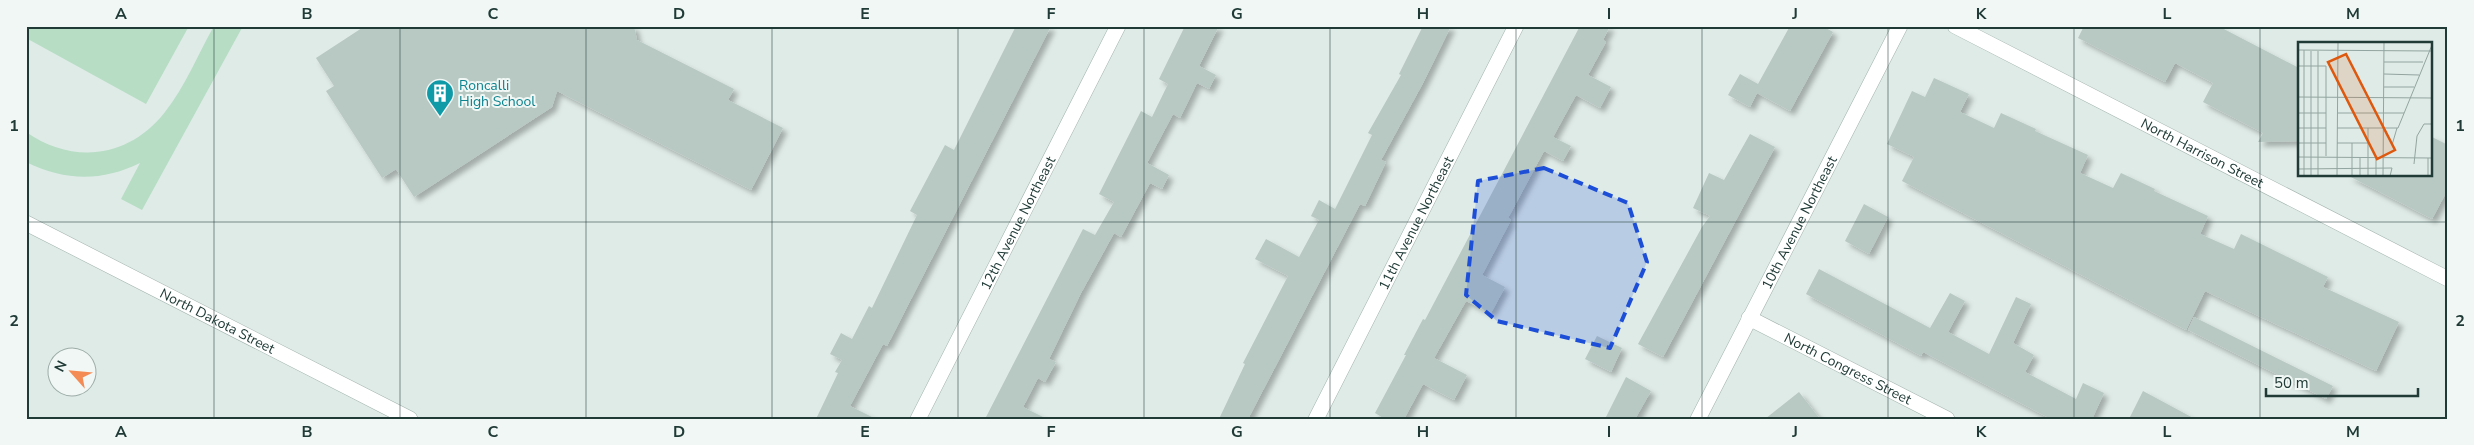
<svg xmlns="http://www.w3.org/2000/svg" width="2474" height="445" font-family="'Nunito Sans',sans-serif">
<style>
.green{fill:#b7ddc5}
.building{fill:#b8c8c3;filter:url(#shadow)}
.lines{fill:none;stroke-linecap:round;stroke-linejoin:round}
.minor-casing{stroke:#a2b3ae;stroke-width:16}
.tertiary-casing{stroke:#a2b3ae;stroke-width:16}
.minor{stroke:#fff;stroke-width:15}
.tertiary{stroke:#fff;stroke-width:15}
.marked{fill:#1d4ed8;fill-opacity:0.2;stroke:#1d4ed8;stroke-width:4;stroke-dasharray:10 6;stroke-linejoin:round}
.grid{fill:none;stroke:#203b36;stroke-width:1;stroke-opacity:0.55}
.labels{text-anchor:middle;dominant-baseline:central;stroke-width:4;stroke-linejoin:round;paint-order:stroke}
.culture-label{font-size:14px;fill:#0d838f;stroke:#f0f7f4;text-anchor:start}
.street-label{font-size:14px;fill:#203b36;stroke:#f0f7f4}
.inset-road{fill:none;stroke:#93a5a0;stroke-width:1}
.view{fill:#de580e;fill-opacity:0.15;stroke:#de580e;stroke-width:2.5}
.inset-edge{fill:none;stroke:#203b36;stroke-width:2.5}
.neatline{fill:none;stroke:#203b36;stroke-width:2}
.grid-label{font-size:16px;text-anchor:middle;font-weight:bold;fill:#203b36}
</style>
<defs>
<filter id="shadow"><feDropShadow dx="4.5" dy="4.5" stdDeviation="2.5" flood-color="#0004"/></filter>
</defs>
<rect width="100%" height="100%" fill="#dfebe7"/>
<path class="green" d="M 26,26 L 189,26 L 146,104 L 26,38 Z
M 214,26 L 243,26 L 142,210 L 121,199 L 140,163 C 101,182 65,181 26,162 L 26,132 C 73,165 129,158 165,112 C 185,87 198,54 214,26 Z"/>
<path class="building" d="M 365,26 L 634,26 L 637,40 L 734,89 L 728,100 L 783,128 L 751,190 L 557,91 L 552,107 L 414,197 L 396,169 L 382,178 L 326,91 L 334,86 L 316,58 Z
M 1016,26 L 1051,26 L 887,346 L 883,344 L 850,406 L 876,419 L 816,419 L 838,373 L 835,372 L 842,360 L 830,354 L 841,333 L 852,339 L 869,306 L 872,308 L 917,215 L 910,211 L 945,145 L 954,150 Z
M 1185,26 L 1219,26 L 1199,66 L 1216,75 L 1209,89 L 1197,83 L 1180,118 L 1173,114 L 1147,163 L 1169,175 L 1162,189 L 1150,183 L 1121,237 L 1114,233 L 1081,293 L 1049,359 L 1056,362 L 1045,382 L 1038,378 L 1023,407 L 1047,419 L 985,419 L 1083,229 L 1095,235 L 1114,202 L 1099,194 L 1141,111 L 1152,117 L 1168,84 L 1159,79 Z
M 1423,26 L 1451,26 L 1423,83 L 1381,160 L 1386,162 L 1365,206 L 1360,204 L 1248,419 L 1219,419 L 1245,364 L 1243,363 L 1288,276 L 1255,259 L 1266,239 L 1299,257 L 1319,220 L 1311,216 L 1319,200 L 1335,209 L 1372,135 L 1368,133 L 1401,75 L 1399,74 Z
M 1580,26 L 1610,26 L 1603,40 L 1606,42 L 1588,75 L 1611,87 L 1600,108 L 1576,95 L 1553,137 L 1571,146 L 1563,161 L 1544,151 L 1508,218 L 1511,220 L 1482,275 L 1505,287 L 1491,313 L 1466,301 L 1434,358 L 1467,375 L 1454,400 L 1423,384 L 1404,419 L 1385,419 L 1375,413 L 1406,355 L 1404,355 L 1423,319 L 1425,320 Z
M 1790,26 L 1822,26 L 1833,32 L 1790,111 L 1757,93 L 1750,107 L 1728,95 L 1740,74 L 1758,84 Z
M 2084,26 L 2218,26 L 2299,68 L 2299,141 L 2258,142 L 2263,133 L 2203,102 L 2213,83 L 2175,63 L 2165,82 L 2078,38 Z
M 1934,78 L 1969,94 L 1960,112 L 1994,128 L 2001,113 L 2036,129 L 2035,131 L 2088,155 L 2080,173 L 2113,188 L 2121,173 L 2155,189 L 2154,191 L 2208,216 L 2200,234 L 2234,249 L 2241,234 L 2328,277 L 2323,287 L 2399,322 L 2376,371 L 2205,291 L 2186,330 L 1902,181 L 1914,157 L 1887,144 L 1912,91 L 1925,97 Z
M 1750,134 L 1775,147 L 1663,357 L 1638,344 L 1702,227 L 1710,216 L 1693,208 L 1709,173 L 1724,180 Z
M 2430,136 L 2448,145 L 2448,189 L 2432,219 L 2347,175 L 2430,175 Z
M 1864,204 L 1888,217 L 1869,254 L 1845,241 Z
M 1819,269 L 1930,328 L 1950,293 L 1965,301 L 1948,332 L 1989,354 L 2016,297 L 2031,304 L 2013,343 L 2034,355 L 2025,372 L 2076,399 L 2083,383 L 2104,393 L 2092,419 L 2051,419 L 1923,352 L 1921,356 L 1806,294 Z
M 2194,317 L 2333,386 L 2326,399 L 2188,330 Z
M 1597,336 L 1622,348 L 1611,372 L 1585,359 Z
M 1626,377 L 1651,391 L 1635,419 L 1605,419 Z
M 2143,391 L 2195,419 L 2129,419 Z
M 1799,392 L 1820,419 L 1765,419 Z"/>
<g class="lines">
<g class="minor-casing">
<g id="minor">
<path id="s1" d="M 1749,318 L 1947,419"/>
<path id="s2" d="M 918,419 L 1118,26"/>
<path id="s3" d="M 1316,419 L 1516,26"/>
<path id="s4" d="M 1698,419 L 1900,26"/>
</g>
</g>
<g class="tertiary-casing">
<g id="tertiary">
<path id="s5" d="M 1955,26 L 2448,279"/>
<path id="s6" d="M 26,223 L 410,419"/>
</g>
</g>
<use href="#minor" class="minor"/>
<use href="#tertiary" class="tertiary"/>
</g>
<path class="marked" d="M 1544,168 L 1628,203 L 1647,262 L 1610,348 L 1497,321 L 1466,295 L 1478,181 Z"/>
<path class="grid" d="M 214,26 L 214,419M 400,26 L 400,419M 586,26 L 586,419M 772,26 L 772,419M 958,26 L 958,419M 1144,26 L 1144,419M 1330,26 L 1330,419M 1516,26 L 1516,419M 1702,26 L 1702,419M 1888,26 L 1888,419M 2074,26 L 2074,419M 2260,26 L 2260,419M 26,222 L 2448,222"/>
<defs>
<g id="building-pin" transform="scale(1.4375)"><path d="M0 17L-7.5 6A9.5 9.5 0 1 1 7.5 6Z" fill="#0f9aa8" stroke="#f0f7f4"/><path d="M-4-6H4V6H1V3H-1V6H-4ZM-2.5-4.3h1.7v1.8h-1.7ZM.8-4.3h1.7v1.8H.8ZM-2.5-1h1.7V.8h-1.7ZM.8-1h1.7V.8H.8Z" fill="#fff"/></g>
</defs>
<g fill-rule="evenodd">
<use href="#building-pin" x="440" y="93"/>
</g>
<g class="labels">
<g class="culture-label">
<text x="459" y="85">Roncalli<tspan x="459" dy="16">High School</tspan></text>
</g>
<g class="street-label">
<text stroke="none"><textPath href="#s5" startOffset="278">North Harrison Street</textPath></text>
<text stroke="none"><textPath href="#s2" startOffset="220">12th Avenue Northeast</textPath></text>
<text stroke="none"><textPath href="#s3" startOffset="220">11th Avenue Northeast</textPath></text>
<text stroke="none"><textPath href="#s4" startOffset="221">10th Avenue Northeast</textPath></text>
<text stroke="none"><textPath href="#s6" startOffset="215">North Dakota Street</textPath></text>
<text stroke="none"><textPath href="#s1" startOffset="111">North Congress Street</textPath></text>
</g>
</g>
<g transform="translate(2298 42)">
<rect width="134" height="134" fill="#dfebe7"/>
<path class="inset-road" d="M 0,8 L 134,9M 86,20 L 125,20M 0,24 L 28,24 L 28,114M 86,32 L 121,33M 86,45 L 116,45M 0,55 L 134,56M 0,71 L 28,71M 40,71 L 106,71M 0,86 L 28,86M 39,86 L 100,86 L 134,3M 0,101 L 28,101M 39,101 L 70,101M 94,103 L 99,86M 0,115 L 134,116M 116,122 L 119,94 L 126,82 L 134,82M 0,127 L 94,126 L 92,134M 6,134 L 6,8M 13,134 L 13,9M 20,134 L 20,9M 39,134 L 40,0M 54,134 L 54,101M 62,134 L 62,116M 70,134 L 70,86M 78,134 L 78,116M 85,134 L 86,0M 130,134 L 130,116"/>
<path class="view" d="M 48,12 L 97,108 L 79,117 L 30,20 Z"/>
<rect width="134" height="134" class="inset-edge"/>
</g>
<rect width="2474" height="445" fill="none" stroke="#f0f7f4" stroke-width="55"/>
<g transform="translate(72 372) rotate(297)"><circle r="24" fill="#f0f7f4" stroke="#9daca8"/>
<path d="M0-4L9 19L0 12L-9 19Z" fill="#f48a54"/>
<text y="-8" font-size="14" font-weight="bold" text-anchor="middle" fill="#203b36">N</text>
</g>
<path d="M2266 388v8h152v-8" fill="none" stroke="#203b36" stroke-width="2.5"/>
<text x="2274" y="388" font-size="15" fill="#203b36" stroke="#f0f7f4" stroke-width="4" paint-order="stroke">50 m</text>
<rect x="28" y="28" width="2418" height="390" class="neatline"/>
<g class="grid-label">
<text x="121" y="19">A</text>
<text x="307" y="19">B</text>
<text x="493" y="19">C</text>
<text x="679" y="19">D</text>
<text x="865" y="19">E</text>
<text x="1051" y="19">F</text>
<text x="1237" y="19">G</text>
<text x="1423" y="19">H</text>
<text x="1609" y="19">I</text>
<text x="1795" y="19">J</text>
<text x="1981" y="19">K</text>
<text x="2167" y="19">L</text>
<text x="2353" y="19">M</text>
<text x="14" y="131">1</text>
<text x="2460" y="131">1</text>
<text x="14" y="326">2</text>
<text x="2460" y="326">2</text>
<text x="121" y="437">A</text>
<text x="307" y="437">B</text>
<text x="493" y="437">C</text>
<text x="679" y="437">D</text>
<text x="865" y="437">E</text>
<text x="1051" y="437">F</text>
<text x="1237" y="437">G</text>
<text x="1423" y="437">H</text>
<text x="1609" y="437">I</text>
<text x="1795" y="437">J</text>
<text x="1981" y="437">K</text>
<text x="2167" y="437">L</text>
<text x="2353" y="437">M</text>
</g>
</svg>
